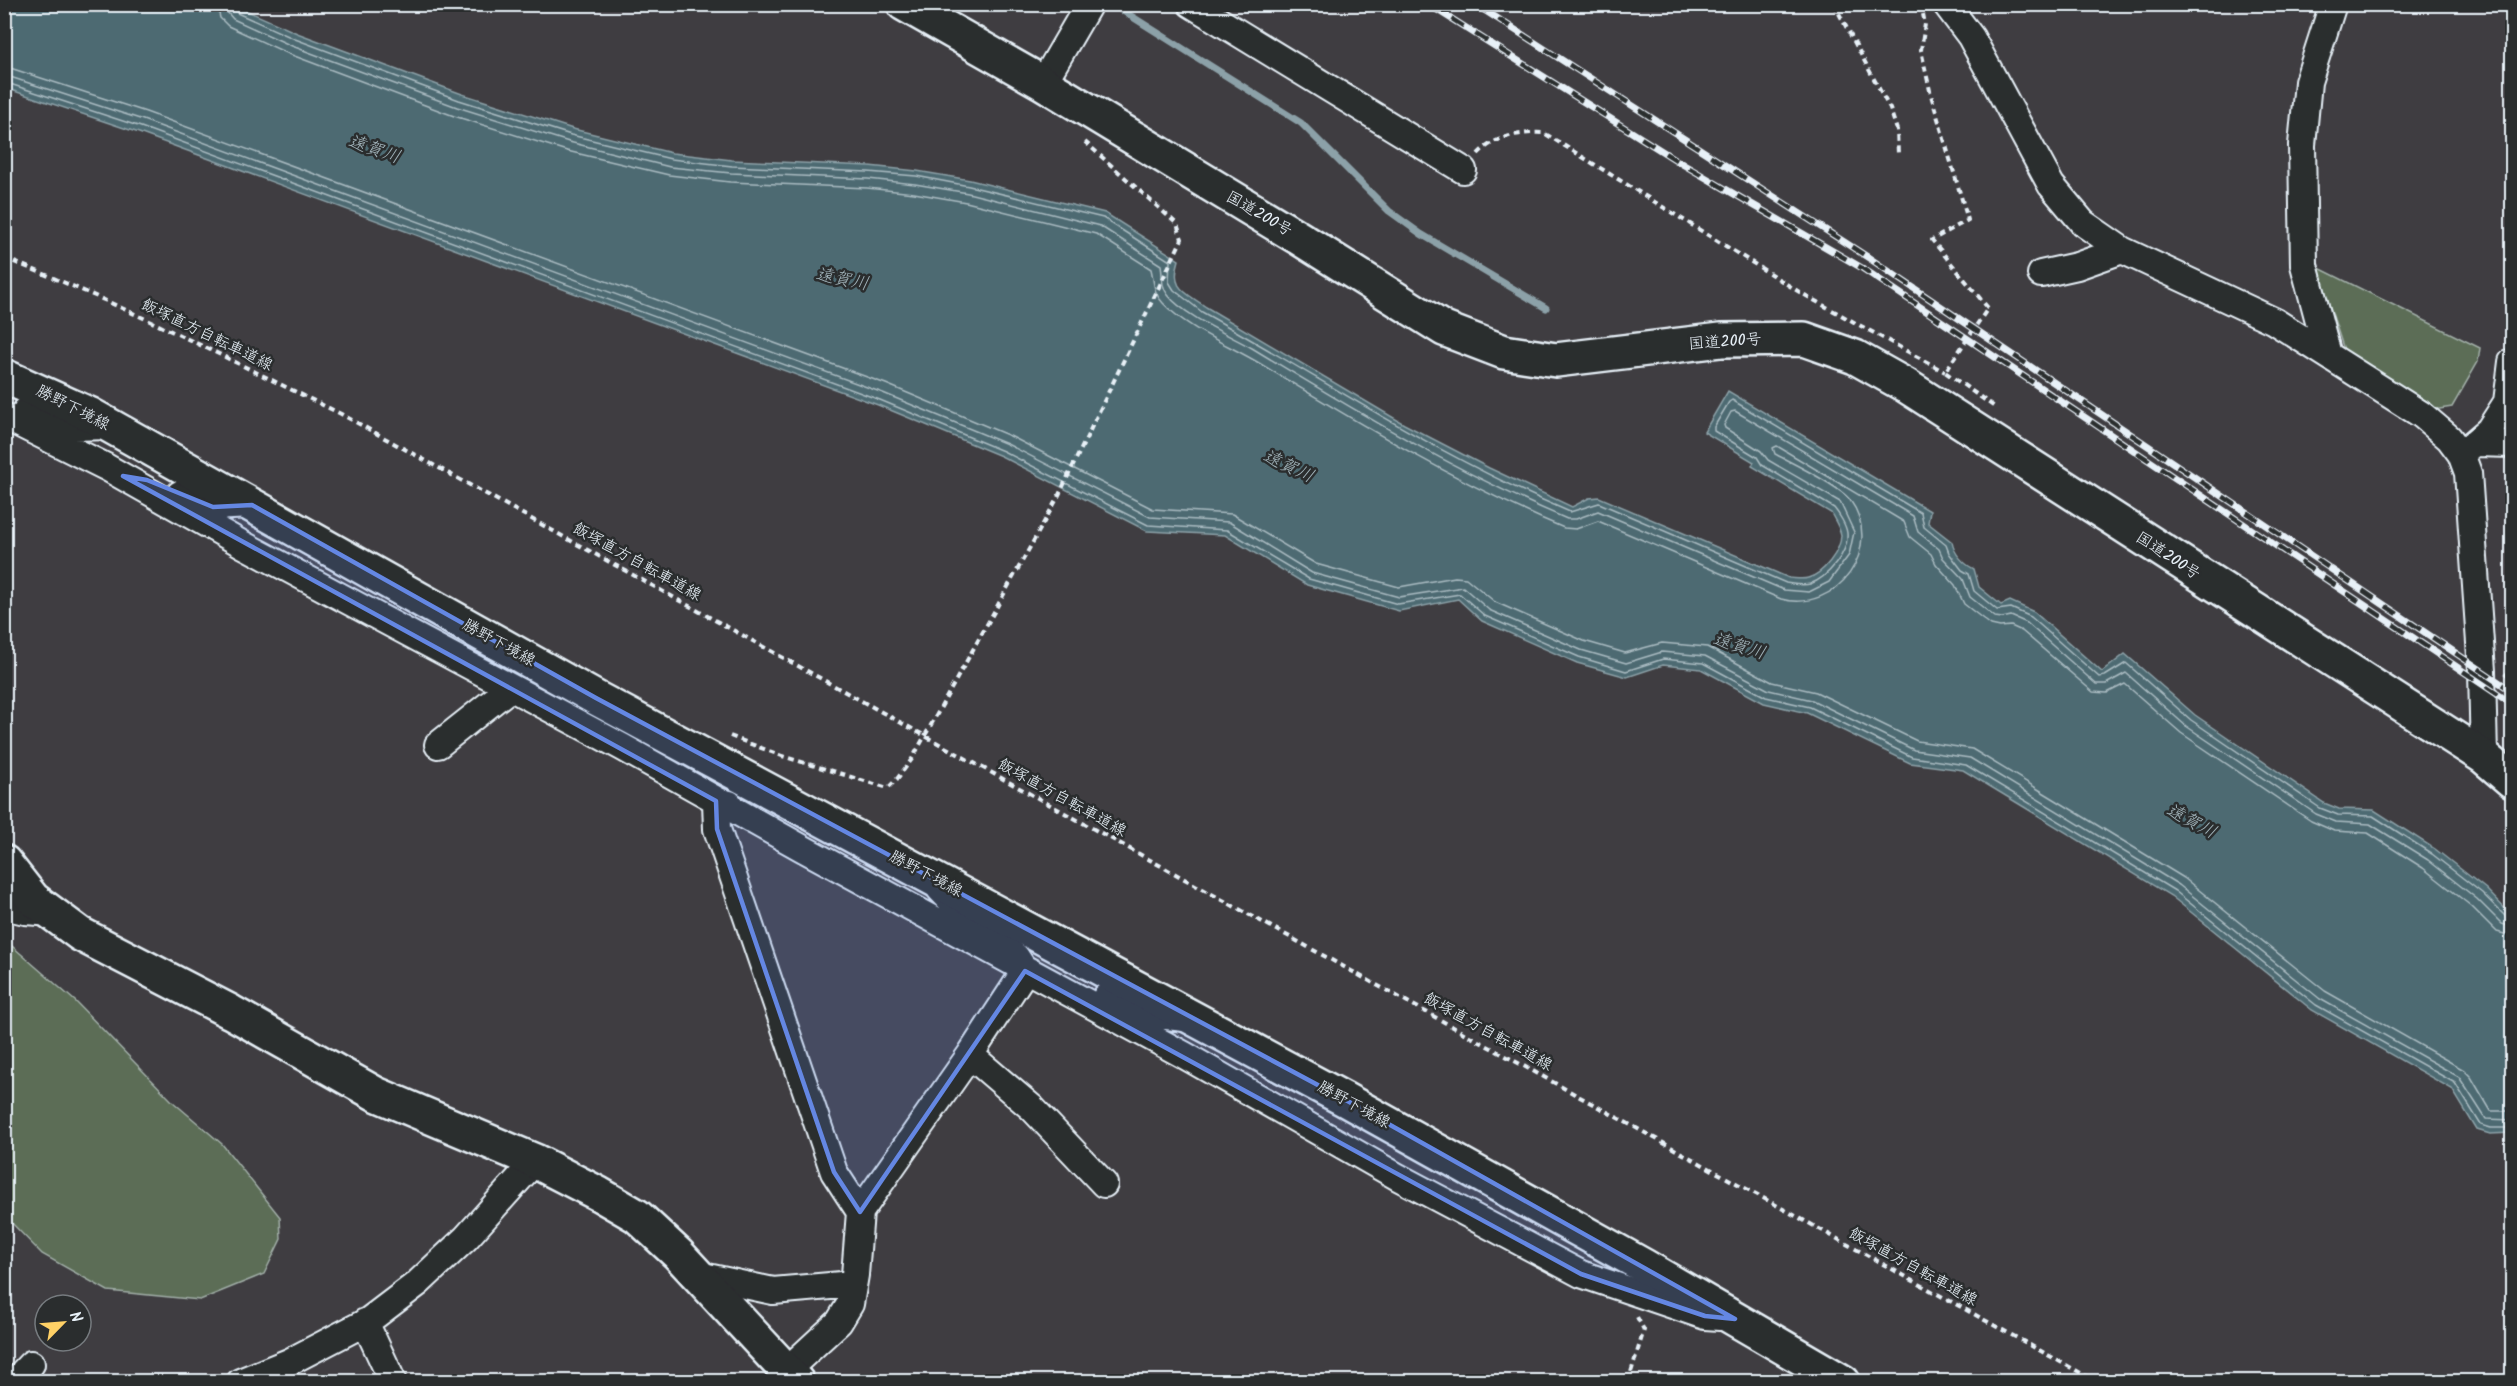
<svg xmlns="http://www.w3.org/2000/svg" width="2517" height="1386" font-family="Kalam,'Klee One',sans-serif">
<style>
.green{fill:#5b6d57;stroke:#a2afa8;stroke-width:1.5}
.water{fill:#4e6b72;stroke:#8ca1a8;stroke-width:1.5}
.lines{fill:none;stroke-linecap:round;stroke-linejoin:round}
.shore{stroke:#aabbc2;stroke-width:1.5}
.stream{stroke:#8ca1a8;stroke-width:7}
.street-casing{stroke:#e8f1f8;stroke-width:30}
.secondary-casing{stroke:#e8f1f8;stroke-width:38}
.highway-casing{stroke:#e8f1f8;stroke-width:38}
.path{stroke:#e8f1f8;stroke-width:4;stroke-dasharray:6 4.5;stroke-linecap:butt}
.street{stroke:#2a2d2e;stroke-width:26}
.secondary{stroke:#2a2d2e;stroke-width:33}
.highway{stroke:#2a2d2e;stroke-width:33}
.rail-casing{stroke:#e8f1f8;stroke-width:7}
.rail{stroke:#2a2d2e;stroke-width:4.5;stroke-dasharray:14;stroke-linecap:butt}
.marked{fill:#6487e3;fill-opacity:0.2;stroke:#6487e3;stroke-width:4.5;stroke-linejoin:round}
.labels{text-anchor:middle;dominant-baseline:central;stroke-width:5;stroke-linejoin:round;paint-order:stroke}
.street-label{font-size:16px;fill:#e8f1f8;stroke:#2a2d2e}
.water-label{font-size:18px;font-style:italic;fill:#a3b5bc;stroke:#2a2d2e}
</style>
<rect width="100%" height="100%" fill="#3f3d41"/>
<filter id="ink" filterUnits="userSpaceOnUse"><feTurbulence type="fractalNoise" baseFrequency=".0167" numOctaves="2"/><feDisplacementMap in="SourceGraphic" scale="12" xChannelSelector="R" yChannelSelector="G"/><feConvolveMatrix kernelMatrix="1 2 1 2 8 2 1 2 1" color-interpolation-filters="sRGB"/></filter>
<g filter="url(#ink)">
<path class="green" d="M 2317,267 L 2480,348 L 2478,362 L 2452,407 L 2427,411 L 2347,359 Z
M 5,940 L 75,1001 L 173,1102 L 222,1144 L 280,1217 L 281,1239 L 264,1274 L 200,1300 L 108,1291 L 42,1254 L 5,1216 Z"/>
<path class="water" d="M 5,4 L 234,5 L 297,33 L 462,94 L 573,129 L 672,153 L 732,160 L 869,166 L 917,171 L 970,180 L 1105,213 L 1179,260 C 1170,289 1184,291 1206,307 L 1404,424 L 1489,468 L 1572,507 L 1589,498 L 1599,497 L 1789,578 C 1794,578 1802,580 1808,578 C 1823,574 1841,551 1841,535 C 1840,528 1834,519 1831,513 L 1752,466 L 1754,462 L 1704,432 L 1728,391 L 1930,511 L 1928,523 L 1952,542 C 1954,554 1964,564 1974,569 L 1979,587 L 2001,605 L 2010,601 L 2034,612 L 2102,672 L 2125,654 L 2195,715 L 2324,803 L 2339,809 L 2374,810 L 2435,849 L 2486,889 L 2512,916 L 2512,1133 L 2490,1134 L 2477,1130 L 2452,1089 L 2312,1010 L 2171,896 L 1963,770 L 1910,763 L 1807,713 L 1764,703 L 1701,669 L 1663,665 L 1627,677 L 1577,663 L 1482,621 L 1458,599 L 1399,611 L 1307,585 L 1225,535 L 1147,531 L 1001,456 L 878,405 L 139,133 L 5,88 Z"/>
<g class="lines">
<path class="shore" d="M 217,4 L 220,18 L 228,26 L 289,54 L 454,116 L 567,151 L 669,175 L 730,182 L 867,188 L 914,193 L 966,202 L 1096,234 L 1151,269 C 1154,281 1153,293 1163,303 C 1186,328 1229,345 1259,363 C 1358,423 1457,483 1564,528 L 1576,529 L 1598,521 L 1781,599 C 1837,614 1885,548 1850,500 C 1840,486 1792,463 1775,454 L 1773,448 L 1777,446 L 1904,522 L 1910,537 L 1931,554 L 1936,564 L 1955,585 L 1964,604 L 1991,625 L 2000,627 L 2011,626 L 2022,631 L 2093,692 L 2107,693 L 2125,684 L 2181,733 L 2311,821 L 2334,831 L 2368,833 L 2423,868 L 2471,906 L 2497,932 L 2512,936
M 226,4 L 227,12 L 233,19 L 292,46 L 457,107 L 569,142 L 670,167 L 731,173 L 868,179 L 915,184 L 968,193 L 1100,226 L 1161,265 C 1163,275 1160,285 1168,295 C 1183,315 1229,335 1252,348 C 1354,410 1456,472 1567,519 L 1576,519 L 1598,511 L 1784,590 L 1809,592 L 1829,582 L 1849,555 L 1854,532 L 1840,502 L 1768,460 L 1761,451 L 1725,428 L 1724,425 L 1731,412 L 1735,411 L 1913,516 L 1918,532 L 1939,549 L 1943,558 L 1963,579 L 1970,597 L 1995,617 L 2002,618 L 2011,616 L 2027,623 L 2096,684 L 2106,684 L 2126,673 L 2186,726 L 2316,814 L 2336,822 L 2370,824 L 2428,860 L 2477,899 L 2502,924 L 2512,927
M 233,4 L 237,13 L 295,39 L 459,100 L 571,135 L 671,159 L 732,166 L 868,172 L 916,176 L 969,186 L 1103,218 L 1170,261 L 1169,282 L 1174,290 L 1202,312 C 1325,380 1439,457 1570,512 L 1599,503 L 1786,583 C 1793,584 1803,586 1810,584 C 1827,578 1849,553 1847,533 C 1846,525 1839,514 1834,508 L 1762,465 L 1757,457 L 1714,431 L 1714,427 L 1729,402 L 1732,400 L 1921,513 L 1924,527 L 1946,545 L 1949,553 L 1962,570 L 1969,574 L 1974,591 L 1997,610 L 2011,608 L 2031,617 L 2099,677 L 2105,676 L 2126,663 L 2191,720 L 2320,808 L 2338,815 L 2373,816 L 2432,854 L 2482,893 L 2507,918 L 2512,920
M 4,66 L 146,112 L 886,384 L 1010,436 L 1153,509 L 1232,514 L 1316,564 L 1399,587 L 1455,577 L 1466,578 L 1495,602 L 1584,641 L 1625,653 L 1662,643 L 1707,647 L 1772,682 L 1816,692 L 1917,741 L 1972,749 L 2184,878 L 2325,991 L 2464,1070 L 2471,1077 L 2491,1111 L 2512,1111
M 4,75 L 143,120 L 883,393 L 1007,444 L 1150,517 L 1229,522 L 1312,573 L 1399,597 L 1463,587 L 1489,610 L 1581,650 L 1626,663 L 1662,652 L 1705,656 L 1769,690 L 1812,700 L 1914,750 L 1970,758 L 2179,885 L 2320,999 L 2459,1077 L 2486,1119 L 2512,1120
M 4,82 L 141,127 L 880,400 L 1003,451 L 1148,525 L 1227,530 L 1309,579 L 1398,604 L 1460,594 L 1485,616 L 1579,657 L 1626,671 L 1663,659 L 1703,663 L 1766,697 L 1810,707 L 1912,757 L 1966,765 L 2175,891 L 2316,1005 L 2455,1083 L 2481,1125 L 2491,1128 L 2512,1128"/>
<path class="stream" d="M 1112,4 L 1301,123 L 1389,211 L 1421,234 L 1546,308"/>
<g class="street-casing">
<path id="street" d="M 1191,4 L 1463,170
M 1946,4 L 1971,37 L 2051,185 L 2083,223 L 2122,250 L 2274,321 L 2422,415 L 2449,438 L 2461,454 L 2468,473 L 2482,671 L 2484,757
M 1043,83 L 1089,4
M 2041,274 L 2077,266 L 2122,250
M 2328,355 L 2304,265 L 2302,145 L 2308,82 L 2333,4
M 26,411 L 73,427 L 110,426
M 4,416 L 106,467 L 242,544 L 622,747 L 802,848 L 1184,1055 L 1398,1177 L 1581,1274 L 1705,1316 L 1720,1317
M 2475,443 L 2512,444
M 2461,454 L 2489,430 L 2507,402 L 2512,362
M 180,494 L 213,507 L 252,505
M 438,745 L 510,688
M 729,804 L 716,801 L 717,829 L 834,1172 L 860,1212
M 4,906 L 25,911 L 53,913
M 1106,997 L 1148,1014 L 1185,1018
M 970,1055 L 1032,1108 L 1104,1184
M 698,1275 L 773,1291 L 853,1284
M 365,1322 L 393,1382
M 786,1371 L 839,1322 L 850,1304 L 855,1275 L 860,1212 L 970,1055 L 1025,971 L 1016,957 L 963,913 L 940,889
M 14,1382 L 31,1364
M 240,1382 L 289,1362 L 368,1321 L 418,1283 L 466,1238 L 535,1161"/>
</g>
<g class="secondary-casing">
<path id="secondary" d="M 4,376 L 89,414 L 596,698 L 1344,1099 L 1644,1266 L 1843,1382
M 4,862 L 33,899 L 80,934 L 231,1012 L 376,1094 L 535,1161 L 599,1194 L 637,1216 L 678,1254 L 797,1382"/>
</g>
<g class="highway-casing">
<path id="highway" d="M 904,4 L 1043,83 L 1299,238 L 1444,329 L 1504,352 L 1556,360 L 1721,340 L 1804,339 L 1855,357 L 1905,385 L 2484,757 L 2512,781"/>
</g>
<path class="path" d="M 1834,4 L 1890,109 L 1897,130 L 1898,154
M 1923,14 L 1925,24 L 1921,50 L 1931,95 L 1968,220 L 1932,240 L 1988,308 L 1945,372 L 1996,408
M 1478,154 C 1495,136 1520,132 1544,133 L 1801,293 L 1945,372
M 4,258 C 120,303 230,360 341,414 L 2097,1382
M 2505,673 L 2512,679
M 730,736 L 782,756 L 888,788 L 897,779 L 912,759 L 1058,497 L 1182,239 L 1177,224 L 1085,142
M 1628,1382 L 1644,1330 L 1637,1317"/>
<use href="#street" class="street"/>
<use href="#secondary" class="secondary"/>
<use href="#highway" class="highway"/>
<g class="rail-casing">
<path id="rail" d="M 1428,4 L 1684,165 L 1862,268 L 2512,704
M 1475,4 L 1869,258 L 2512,691"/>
</g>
<use href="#rail" class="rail"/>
</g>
</g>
<path class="marked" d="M 123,476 L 147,480 L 213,507 L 252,505 L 596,698 L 1344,1099 L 1735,1319 L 1705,1316 L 1581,1274 L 1025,971 L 860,1212 L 834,1172 L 717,829 L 716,801 Z"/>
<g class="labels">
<g class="street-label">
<text transform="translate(1259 214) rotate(30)">国道200号</text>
<text transform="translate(207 335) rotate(26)">飯塚直方自転車道線</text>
<text transform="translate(1725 342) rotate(-4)">国道200号</text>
<text transform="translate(73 408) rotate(27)">勝野下境線</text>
<text transform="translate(2168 556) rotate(33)">国道200号</text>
<text transform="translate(637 562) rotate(29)">飯塚直方自転車道線</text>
<text transform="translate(499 643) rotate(29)">勝野下境線</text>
<text transform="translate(1062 798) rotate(29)">飯塚直方自転車道線</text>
<text transform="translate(926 874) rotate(28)">勝野下境線</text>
<text transform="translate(1488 1032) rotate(29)">飯塚直方自転車道線</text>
<text transform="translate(1354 1105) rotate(29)">勝野下境線</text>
<text transform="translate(1913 1267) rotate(29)">飯塚直方自転車道線</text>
</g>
<g class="water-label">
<text transform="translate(374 150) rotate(19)">遠賀川</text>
<text transform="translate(842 280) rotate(11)">遠賀川</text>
<text transform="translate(1288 467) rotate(25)">遠賀川</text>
<text transform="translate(1739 647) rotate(17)">遠賀川</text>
<text transform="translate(2191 822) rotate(28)">遠賀川</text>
</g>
</g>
<rect width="2517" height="1386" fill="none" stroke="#2a2d2e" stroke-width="24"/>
<rect x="12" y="12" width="2493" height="1362" fill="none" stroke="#e8f1f8" stroke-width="2" filter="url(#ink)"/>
<g transform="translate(63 1323) rotate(65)"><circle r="28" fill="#2a2d2e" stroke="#767b7f" stroke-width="1.5"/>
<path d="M0-4.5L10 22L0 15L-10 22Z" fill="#ffd166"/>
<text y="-9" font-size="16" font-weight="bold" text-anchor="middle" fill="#e8f1f8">N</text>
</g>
</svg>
